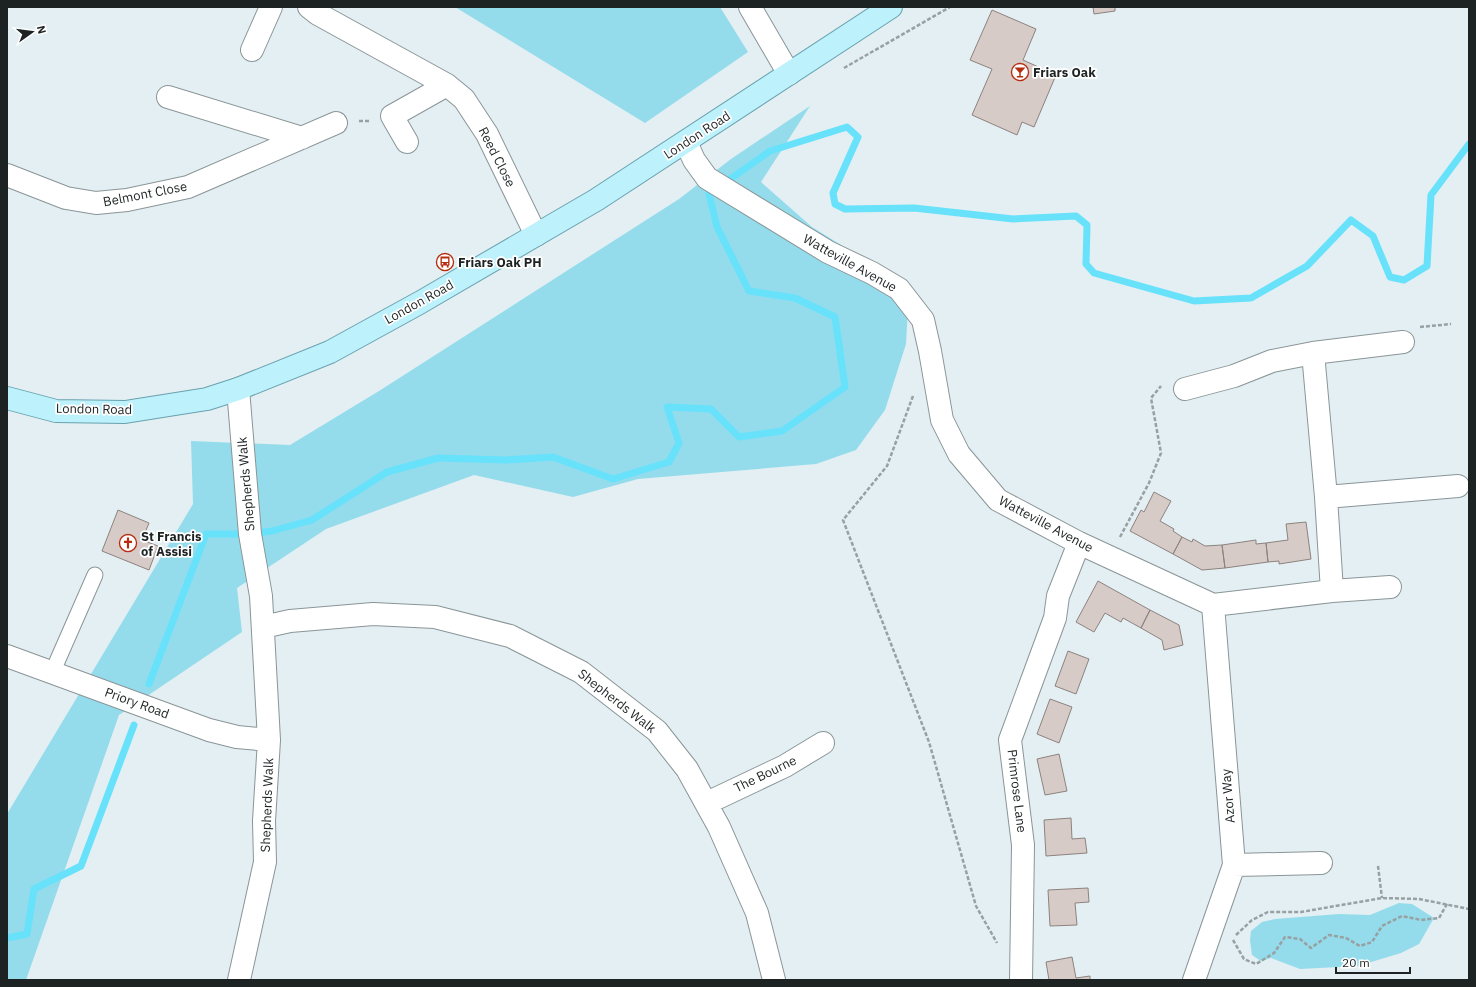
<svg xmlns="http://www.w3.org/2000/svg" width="1476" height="987" font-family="'IBM Plex Sans',sans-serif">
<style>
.green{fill:#94dcec}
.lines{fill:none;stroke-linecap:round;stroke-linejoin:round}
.stream{stroke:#68e1fb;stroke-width:7}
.building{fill:#d7cbc8;stroke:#8d827f}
.service-casing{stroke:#8a9598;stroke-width:17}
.minor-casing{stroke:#8a9598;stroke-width:24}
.primary-casing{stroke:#68a2af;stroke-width:24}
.path{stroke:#97a0a2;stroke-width:2.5;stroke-dasharray:4 2;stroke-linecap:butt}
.service{stroke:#fff;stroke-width:15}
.minor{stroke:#fff;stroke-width:22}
.primary{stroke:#bdf1fc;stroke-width:22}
.labels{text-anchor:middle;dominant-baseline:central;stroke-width:3.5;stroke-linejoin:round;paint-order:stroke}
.poi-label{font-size:13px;font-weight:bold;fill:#1d2223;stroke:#fff;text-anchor:start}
.street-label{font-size:13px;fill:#1d2223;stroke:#fff}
</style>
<rect width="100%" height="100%" fill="#e3eff2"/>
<path class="green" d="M 455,7 L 720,7 L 748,52 L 645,123 Z
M 810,106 L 761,182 L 812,227 L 909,287 L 906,344 L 885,410 L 856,450 L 816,464 L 638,479 L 573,497 L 474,475 L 326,529 L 237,588 L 242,632 L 119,715 L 26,980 L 7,980 L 7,814 L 193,504 L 191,441 L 290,445 L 379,391 L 679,199 L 731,159 Z
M 1399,903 L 1412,904 L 1434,918 L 1419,944 L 1401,953 L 1358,966 L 1300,969 L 1271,958 L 1261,961 L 1252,955 L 1250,940 L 1251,931 L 1262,922 L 1275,919 L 1339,914 L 1370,915 Z"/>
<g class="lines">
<path class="stream" d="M 149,684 L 206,534 L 250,534 L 272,531 L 312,520 L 387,472 L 438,458 L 506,460 L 553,457 L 613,479 L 669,462 L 679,443 L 667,407 L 711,409 L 739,437 L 782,431 L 845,387 L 835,317 L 795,298 L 749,291 L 717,227 L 709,194 L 770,151 L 847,127 L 858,137 L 833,193 L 835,204 L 845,209 L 914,208 L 1013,219 L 1076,216 L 1087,225 L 1086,264 L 1094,273 L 1194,301 L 1251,298 L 1307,266 L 1351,220 L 1373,236 L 1390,277 L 1404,280 L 1427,266 L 1431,195 L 1469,144
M 7,938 L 27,934 L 34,889 L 81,866 L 134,725"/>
</g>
<path class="building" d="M 1093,7 L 1115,7 L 1115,11 L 1094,14 Z
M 992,10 L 1036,29 L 1023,60 L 1056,75 L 1034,127 L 1022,122 L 1017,135 L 972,115 L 992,69 L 970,60 Z
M 1154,492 L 1171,501 L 1160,521 L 1174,529 L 1173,531 L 1182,537 L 1173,554 L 1130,531 L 1141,510 L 1144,512 Z
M 118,510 L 149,523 L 142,540 L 158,546 L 149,570 L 102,551 Z
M 1306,522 L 1311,559 L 1279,564 L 1279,561 L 1268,562 L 1266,543 L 1288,540 L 1286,524 Z
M 1182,537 L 1192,542 L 1193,539 L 1205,546 L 1222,545 L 1225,568 L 1202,570 L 1173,554 Z
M 1256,540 L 1256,544 L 1266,543 L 1268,562 L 1225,568 L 1222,545 Z
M 1098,581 L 1150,610 L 1141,628 L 1123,618 L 1121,622 L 1105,613 L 1094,632 L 1076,622 Z
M 1150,610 L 1179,625 L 1183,645 L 1164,650 L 1162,640 L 1141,628 Z
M 1068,651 L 1089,659 L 1076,694 L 1055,686 Z
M 1050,699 L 1072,707 L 1059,743 L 1037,734 Z
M 1059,754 L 1067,791 L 1045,795 L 1037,759 Z
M 1071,818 L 1072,839 L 1085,838 L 1087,853 L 1046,856 L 1044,820 Z
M 1088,888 L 1089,902 L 1075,903 L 1077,925 L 1050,926 L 1048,890 Z
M 1072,957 L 1076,978 L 1090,976 L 1090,980 L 1049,980 L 1046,962 Z"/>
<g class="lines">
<g class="service-casing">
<path id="service" d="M 52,673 L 95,575"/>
</g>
<g class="minor-casing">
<path id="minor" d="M 309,7 L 318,14 L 447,85
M 750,7 L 789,74
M 252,50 L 271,7
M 168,97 L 302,138
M 407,142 L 392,116 L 447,85 L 464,99 L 487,134 L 536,235
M 686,142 L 694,160 L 707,178 L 828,252 L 872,273 L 899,289 L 923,320 L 930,351 L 942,420 L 959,454 L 998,500 L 1079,543 L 1213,605 L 1332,591 L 1390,587
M 7,175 L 66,198 L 96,203 L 127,200 L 188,187 L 336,123
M 1313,353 L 1326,497 L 1332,591
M 238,389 L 250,534 L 261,596 L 269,740 L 264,821 L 265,862 L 239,980
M 1185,389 L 1234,376 L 1272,361 L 1313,353 L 1403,342
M 1326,497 L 1458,486
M 263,627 L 290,621 L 373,614 L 435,617 L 510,636 L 581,672 L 657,731 L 687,769 L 719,827 L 757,913 L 774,980
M 7,656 L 209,730 L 237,737 L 269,740
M 707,803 L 785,766 L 823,743
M 1234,865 L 1321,863
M 1021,980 L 1023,845 L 1010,740 L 1055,618 L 1058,596 L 1079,543
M 1194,980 L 1234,865 L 1213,605"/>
</g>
<g class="primary-casing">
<path id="primary" d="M 7,398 L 56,411 L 125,412 L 207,399 L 238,389 L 330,352 L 421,302 L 596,200 L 891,7"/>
</g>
<path class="path" d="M 844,68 L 950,7
M 359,121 L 370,121
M 1420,327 L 1451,324
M 913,396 L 887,466 L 843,520 L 929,742 L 976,906 L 997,943
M 1120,537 L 1149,483 L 1161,453 L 1151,398 L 1161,386
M 1378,866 L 1382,898
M 1236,935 L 1252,920 L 1268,912 L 1301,912 L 1382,898 L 1419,899 L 1469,909
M 1233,940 L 1244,959 L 1256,964 L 1274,953 L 1285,937 L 1300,939 L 1311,948 L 1329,935 L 1346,938 L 1360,946 L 1372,942 L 1382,926 L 1402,916 L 1421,920 L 1439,918 L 1447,904"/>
<use href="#service" class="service"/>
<use href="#minor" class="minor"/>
<use href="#primary" class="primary"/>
</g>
<defs>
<g id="bar-ring" transform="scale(0.9)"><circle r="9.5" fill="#fff" stroke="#b72c0e" stroke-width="1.5"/><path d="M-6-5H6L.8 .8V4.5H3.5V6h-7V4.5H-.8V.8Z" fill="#b72c0e"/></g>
<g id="bus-ring" transform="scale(0.9)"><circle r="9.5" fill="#fff" stroke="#b72c0e" stroke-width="1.5"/><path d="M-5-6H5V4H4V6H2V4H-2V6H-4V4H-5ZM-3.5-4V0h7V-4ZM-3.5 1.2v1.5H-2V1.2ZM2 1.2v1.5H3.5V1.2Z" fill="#b72c0e"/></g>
<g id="church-ring" transform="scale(0.9)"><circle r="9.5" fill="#fff" stroke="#b72c0e" stroke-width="1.5"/><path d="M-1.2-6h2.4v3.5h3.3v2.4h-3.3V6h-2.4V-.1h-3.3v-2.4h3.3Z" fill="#b72c0e"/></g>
</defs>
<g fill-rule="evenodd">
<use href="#bar-ring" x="1020" y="72"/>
<use href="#bus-ring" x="445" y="262"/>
<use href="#church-ring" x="128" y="543"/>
</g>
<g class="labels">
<g class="poi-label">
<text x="1033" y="72">Friars Oak</text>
<text x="458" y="262">Friars Oak PH</text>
<text x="141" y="536">St Francis<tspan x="141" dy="15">of Assisi</tspan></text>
</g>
<g class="street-label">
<text transform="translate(697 135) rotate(-33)">London Road</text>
<text transform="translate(497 157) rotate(63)">Reed Close</text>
<text transform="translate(145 194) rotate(-11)">Belmont Close</text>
<text transform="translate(850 263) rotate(29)">Watteville Avenue</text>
<text transform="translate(419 302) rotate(-29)">London Road</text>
<text transform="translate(94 409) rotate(1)">London Road</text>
<text transform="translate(246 484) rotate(-95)">Shepherds Walk</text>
<text transform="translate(1046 524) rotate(28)">Watteville Avenue</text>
<text transform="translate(617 701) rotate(38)">Shepherds Walk</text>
<text transform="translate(137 703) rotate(20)">Priory Road</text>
<text transform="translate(765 774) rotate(-26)">The Bourne</text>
<text transform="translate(1017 791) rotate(83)">Primrose Lane</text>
<text transform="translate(1228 796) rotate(-95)">Azor Way</text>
<text transform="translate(267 805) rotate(-88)">Shepherds Walk</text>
</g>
</g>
<rect width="1476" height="987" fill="none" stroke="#1d2223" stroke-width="16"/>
<g transform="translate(32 32) rotate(76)" stroke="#ffffff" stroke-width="3" paint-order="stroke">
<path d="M0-3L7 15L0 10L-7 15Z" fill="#1d2223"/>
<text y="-6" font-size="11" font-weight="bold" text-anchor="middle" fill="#1d2223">N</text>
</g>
<path d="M1336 967v6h74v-6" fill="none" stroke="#1d2223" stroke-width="2"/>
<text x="1342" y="967" font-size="12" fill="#1d2223" stroke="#ffffff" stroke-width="3" paint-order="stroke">20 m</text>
</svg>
